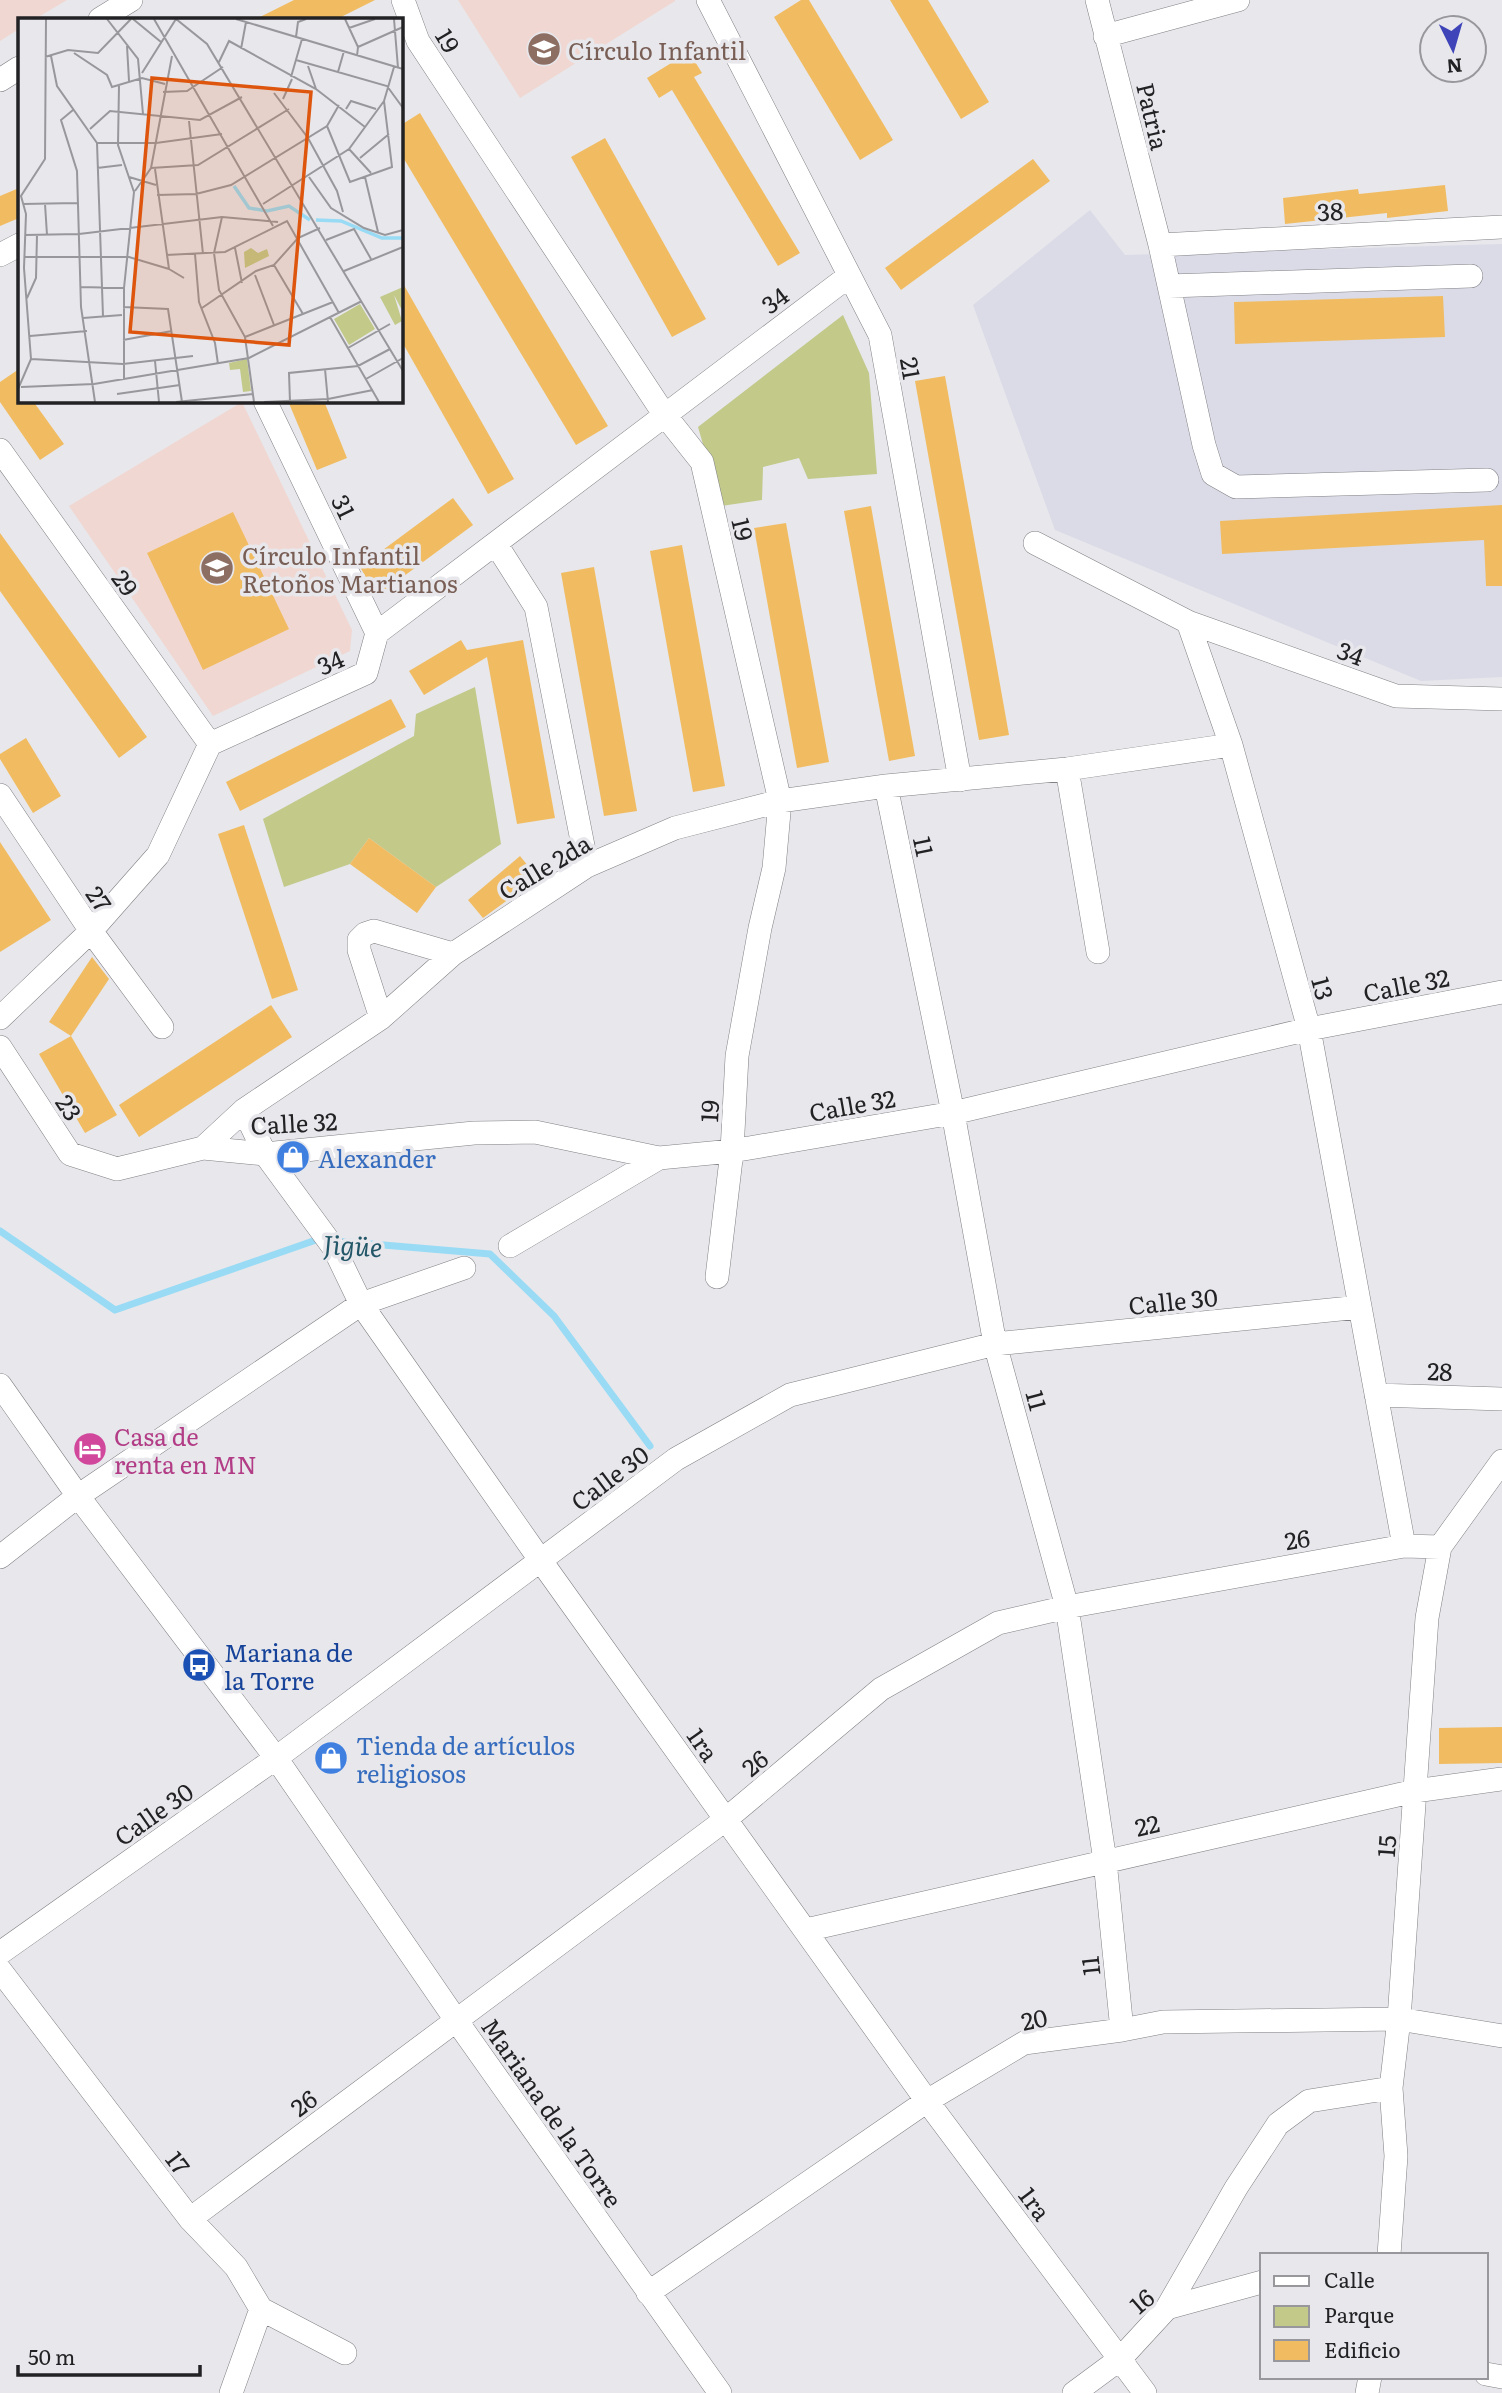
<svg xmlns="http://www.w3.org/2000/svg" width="1502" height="2393" font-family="Literata,serif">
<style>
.built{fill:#dadbe7}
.education{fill:#f1d7d1}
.green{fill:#c2c989}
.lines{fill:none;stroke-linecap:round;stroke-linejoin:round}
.stream{stroke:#99dbf4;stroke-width:7}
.building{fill:#f1bc61}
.minor-casing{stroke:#818185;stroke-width:24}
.minor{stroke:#fff;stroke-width:23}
.labels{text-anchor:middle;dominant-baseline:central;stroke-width:7;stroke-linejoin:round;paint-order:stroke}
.street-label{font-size:24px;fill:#222224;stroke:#e7e7ec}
.education-label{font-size:24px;fill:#785e54;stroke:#e7e7ec;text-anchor:start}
.shop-label{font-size:24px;fill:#366cbe;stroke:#e7e7ec;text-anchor:start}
.hotel-label{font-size:24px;fill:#b23c85;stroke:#e7e7ec;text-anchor:start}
.transit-label{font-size:24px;fill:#164399;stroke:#e7e7ec;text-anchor:start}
.water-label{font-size:26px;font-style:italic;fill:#235768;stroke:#e7e7ec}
.inset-river{fill:none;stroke:#99dbf4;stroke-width:3.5}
.inset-road{fill:none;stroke:#98989c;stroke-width:2}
.view{fill:#de560d;fill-opacity:0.15;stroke:#de560d;stroke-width:3.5}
.inset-edge{fill:none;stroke:#222224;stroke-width:3.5}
</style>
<rect width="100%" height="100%" fill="#e7e7ec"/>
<path class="built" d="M 1090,210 L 1125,255 L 1502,244 L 1502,677 L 1421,681 L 1055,530 L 973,305 Z"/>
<path class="education" d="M 0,0 L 67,0 L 35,19 L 19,19 L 19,29 L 0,41 Z
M 458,0 L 675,0 L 675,1 L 520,98 Z
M 242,402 L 352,630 L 350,651 L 213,716 L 69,506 Z"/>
<path class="green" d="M 843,315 L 869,373 L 877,474 L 808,479 L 799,458 L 763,467 L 762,500 L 721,506 L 698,427 Z
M 475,687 L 501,844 L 436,887 L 369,838 L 350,864 L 284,887 L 263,819 L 414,736 L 416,714 Z"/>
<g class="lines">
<path class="stream" d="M 0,1231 L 115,1310 L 316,1240 L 321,1240
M 336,1241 L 490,1254 L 554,1316 L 650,1446"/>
</g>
<path class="building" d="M 294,0 L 375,0 L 337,19 L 256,19 Z
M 801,0 L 809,0 L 893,140 L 860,160 L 774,17 Z
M 890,0 L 928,0 L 989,102 L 961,119 Z
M 689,52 L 702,73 L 694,77 L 800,253 L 778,266 L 672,90 L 659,98 L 647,78 Z
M 420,113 L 608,426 L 576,445 L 401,154 L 401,125 Z
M 605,138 L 706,319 L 672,337 L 571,157 Z
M 1033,159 L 1050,181 L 901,290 L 885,268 Z
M 1445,185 L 1448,211 L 1387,218 L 1387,213 L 1285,224 L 1283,198 L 1358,189 L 1359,194 Z
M 19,188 L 19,218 L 0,226 L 0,196 Z
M 401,280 L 514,479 L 488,494 L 401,340 Z
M 1443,296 L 1445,337 L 1235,344 L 1234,302 Z
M 19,369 L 19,401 L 33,401 L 64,444 L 40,460 L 0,402 L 0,382 Z
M 945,376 L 1009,735 L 979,740 L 915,381 Z
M 288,401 L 324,401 L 347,458 L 317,470 Z
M 453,498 L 473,525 L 377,596 L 360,567 Z
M 1502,505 L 1502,586 L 1486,586 L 1484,540 L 1222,554 L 1220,521 Z
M 871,506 L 915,756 L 889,761 L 844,511 Z
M 233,512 L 289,629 L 203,670 L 147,553 Z
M 786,523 L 829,762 L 797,768 L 754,528 Z
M 0,533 L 147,737 L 119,758 L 0,591 Z
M 682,545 L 725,786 L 693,792 L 650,551 Z
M 594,567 L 637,811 L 604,816 L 561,573 Z
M 461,640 L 467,650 L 523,640 L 555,818 L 517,824 L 487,657 L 424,695 L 409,671 Z
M 391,699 L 406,727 L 240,811 L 226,782 Z
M 26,738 L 61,796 L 33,813 L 0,759 L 0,754 Z
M 244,825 L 298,990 L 272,999 L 218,834 Z
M 369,838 L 436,887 L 417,913 L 350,864 Z
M 0,842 L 51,920 L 0,952 Z
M 520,856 L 538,878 L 483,918 L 468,900 Z
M 92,957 L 109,979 L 71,1036 L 49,1022 Z
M 271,1005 L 292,1037 L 139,1137 L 119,1105 Z
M 71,1036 L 117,1115 L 85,1133 L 39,1054 Z
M 1502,1727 L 1502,1763 L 1439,1764 L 1439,1728 Z"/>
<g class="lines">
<g class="minor-casing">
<path id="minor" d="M 403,0 L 418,41 L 664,414 L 702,462 L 780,801 L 774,868 L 760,928 L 737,1056 L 732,1151 L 717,1277
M 708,0 L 880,335 L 960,780
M 1097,0 L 1160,245 L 1204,445 L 1213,474 L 1236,487 L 1487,480
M 100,19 L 131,0
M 1105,36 L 1238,0
M 0,80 L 19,68
M 1160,245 L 1502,227
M 0,255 L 19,245
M 1169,286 L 1471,276
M 265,401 L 377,633
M 0,450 L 210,744
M 1035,543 L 1188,622 L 1231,745 L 1309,1029 L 1404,1546
M 496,544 L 536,607 L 587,866
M 1188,622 L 1396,696 L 1502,699
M 1067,769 L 1098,952
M 886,786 L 953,1113 L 995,1344 L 1067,1607 L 1105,1861 L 1122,2030
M 0,795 L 91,931 L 162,1027
M 0,1018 L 91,931 L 158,855 L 210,744 L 366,673 L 377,633 L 849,276
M 381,1018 L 359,950 L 359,940 L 365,934 L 374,931 L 453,954
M 0,1047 L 70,1154 L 117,1169 L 203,1148 L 244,1110 L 381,1018 L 453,954 L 587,866 L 675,828 L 780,801 L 886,786 L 1067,769 L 1231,745
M 244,1110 L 265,1154 L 334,1248 L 361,1304 L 541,1561 L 927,2101 L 1145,2393
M 203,1148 L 265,1154 L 474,1133 L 535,1132 L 659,1158 L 732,1151 L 953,1113 L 1309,1029 L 1502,992
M 510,1246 L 659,1158
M 0,1385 L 78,1496 L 276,1758 L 456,2020 L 720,2393
M 1376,1395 L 1502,1399
M 0,1557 L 78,1496 L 361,1304 L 464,1268
M 806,1930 L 1415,1791 L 1502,1779
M 0,1953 L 276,1758 L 676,1459 L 790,1395 L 995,1344 L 1360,1307
M 0,1970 L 190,2219 L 236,2267 L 261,2309 L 345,2353
M 190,2219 L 725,1820 L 881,1689 L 998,1623 L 1067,1607 L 1404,1546 L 1440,1547
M 1389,2255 L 1396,2156 L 1391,2088 L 1399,2019 L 1427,1618 L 1440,1547 L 1502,1461
M 648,2293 L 927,2101 L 1024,2043 L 1122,2030 L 1163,2022 L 1399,2019 L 1502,2036
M 1167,2308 L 1236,2188 L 1278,2124 L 1309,2101 L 1391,2088
M 1486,2374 L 1502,2377
M 231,2393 L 261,2309
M 1074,2393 L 1120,2359 L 1167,2308 L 1262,2282
M 1367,2393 L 1370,2377"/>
</g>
<use href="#minor" class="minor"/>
</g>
<defs>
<g id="school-disc" transform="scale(1.75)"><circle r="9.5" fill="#8d6e63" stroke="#e7e7ec"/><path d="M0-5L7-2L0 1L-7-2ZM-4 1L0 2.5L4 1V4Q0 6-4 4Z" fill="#fff"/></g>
<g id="shop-disc" transform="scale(1.75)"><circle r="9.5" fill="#3f7fe0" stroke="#e7e7ec"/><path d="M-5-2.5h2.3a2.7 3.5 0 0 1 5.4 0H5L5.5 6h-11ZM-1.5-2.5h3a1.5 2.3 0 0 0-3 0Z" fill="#fff"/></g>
<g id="hotel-disc" transform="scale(1.75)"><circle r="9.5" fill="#d1479c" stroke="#e7e7ec"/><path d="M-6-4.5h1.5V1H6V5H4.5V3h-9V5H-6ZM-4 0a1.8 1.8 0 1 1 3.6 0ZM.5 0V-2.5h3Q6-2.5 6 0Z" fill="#fff"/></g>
<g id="bus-disc" transform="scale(1.75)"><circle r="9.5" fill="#1a4fb4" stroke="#e7e7ec"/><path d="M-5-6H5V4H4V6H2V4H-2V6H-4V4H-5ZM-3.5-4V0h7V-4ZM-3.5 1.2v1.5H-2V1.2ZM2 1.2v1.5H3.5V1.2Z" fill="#fff"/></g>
</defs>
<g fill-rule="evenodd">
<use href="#school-disc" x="544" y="49"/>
<use href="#school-disc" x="217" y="568"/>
<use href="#shop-disc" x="293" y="1157"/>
<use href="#hotel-disc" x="90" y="1449"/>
<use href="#bus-disc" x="199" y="1665"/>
<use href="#shop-disc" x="331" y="1758"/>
</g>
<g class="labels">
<g class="street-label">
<text transform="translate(449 40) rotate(59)">19</text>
<text transform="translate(1154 116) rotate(77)">Patria</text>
<text transform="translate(1330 210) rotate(-3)">38</text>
<text transform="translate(774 299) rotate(-37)">34</text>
<text transform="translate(912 368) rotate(80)">21</text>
<text transform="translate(345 506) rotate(64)">31</text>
<text transform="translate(744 529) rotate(77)">19</text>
<text transform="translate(126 582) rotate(54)">29</text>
<text transform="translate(1351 652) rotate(20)">34</text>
<text transform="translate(330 661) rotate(-24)">34</text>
<text transform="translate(925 846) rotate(78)">11</text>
<text transform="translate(544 866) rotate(-31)">Calle 2da</text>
<text transform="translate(100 898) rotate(56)">27</text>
<text transform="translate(1406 984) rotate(-11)">Calle 32</text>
<text transform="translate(1324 988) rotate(75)">13</text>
<text transform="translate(852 1104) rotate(-10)">Calle 32</text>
<text transform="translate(70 1107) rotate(57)">23</text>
<text transform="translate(708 1111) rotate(-87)">19</text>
<text transform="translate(294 1122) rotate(-3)">Calle 32</text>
<text transform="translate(1173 1300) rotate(-6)">Calle 30</text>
<text transform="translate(1440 1370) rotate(2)">28</text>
<text transform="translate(1038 1400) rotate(75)">11</text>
<text transform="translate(609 1477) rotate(-37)">Calle 30</text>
<text transform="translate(1297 1538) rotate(-10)">26</text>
<text transform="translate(704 1744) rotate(55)">1ra</text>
<text transform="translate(754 1762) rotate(-40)">26</text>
<text transform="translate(153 1813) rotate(-35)">Calle 30</text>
<text transform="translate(1147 1824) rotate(-13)">22</text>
<text transform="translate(1385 1846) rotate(-86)">15</text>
<text transform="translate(1089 1966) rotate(-96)">11</text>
<text transform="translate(1034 2018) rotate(-12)">20</text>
<text transform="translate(303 2102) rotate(-37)">26</text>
<text transform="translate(553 2112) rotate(55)">Mariana de la Torre</text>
<text transform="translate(179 2162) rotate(53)">17</text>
<text transform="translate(1036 2203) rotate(53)">1ra</text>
<text transform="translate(1141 2300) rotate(-41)">16</text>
</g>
<g class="education-label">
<text x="568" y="49">Círculo Infantil</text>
<text x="242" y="554">Círculo Infantil<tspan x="242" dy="28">Retoños Martianos</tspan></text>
</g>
<g class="shop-label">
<text x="318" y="1157">Alexander</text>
<text x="356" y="1744">Tienda de artículos<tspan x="356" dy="28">religiosos</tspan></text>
</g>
<g class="hotel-label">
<text x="114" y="1435">Casa de<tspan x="114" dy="28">renta en MN</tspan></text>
</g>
<g class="transit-label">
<text x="224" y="1651">Mariana de<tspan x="224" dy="28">la Torre</tspan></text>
</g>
<g class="water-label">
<text transform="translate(353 1244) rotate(3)">Jigüe</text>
</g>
</g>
<g transform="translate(18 18)">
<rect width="385" height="385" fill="#e7e7ec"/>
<path d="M 233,230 L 240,235 L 249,231 L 251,238 L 227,250 L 226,234 ZM 385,269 L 385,294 L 376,277 L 384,303 L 377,307 L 362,279 ZM 342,286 L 357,311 L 331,327 L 316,301 ZM 229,341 L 233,373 L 225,374 L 222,351 L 212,352 L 211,345 Z" fill="#c2c989"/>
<path class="inset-river" d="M 216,168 L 231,190 L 249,193 L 271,188 L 292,202M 298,202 L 323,203 L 364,220 L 385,220"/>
<path class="inset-road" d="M 89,1 L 120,41 L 125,96M 115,1 L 143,24M 136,1 L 255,208M 218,1 L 385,51M 327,1 L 340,29 L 339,38M 376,1 L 380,50M 331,10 L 357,1M 278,19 L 280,4 L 288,1M 109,28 L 111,63M 340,29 L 385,9M 223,31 L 228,4M 56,35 L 89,57 L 94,69 L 124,60 L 147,66M 33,38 L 39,68 L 79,125 L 85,298M 27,39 L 50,32 L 80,35 L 113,1M 278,42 L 369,68 L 385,90M 201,44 L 211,23 L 298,71 L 347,109M 290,48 L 298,71M 320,54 L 326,33M 124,55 L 158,1 L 189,26 L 385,353M 273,59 L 284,21M 101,68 L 100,127 L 116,174 L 106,270 L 106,362M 145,74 L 169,73 L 205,49M 256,75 L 290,120 L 319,173 L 325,194M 265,81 L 274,61M 328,91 L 333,83 L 358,91M 55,92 L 43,102 L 59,153 L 63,289 L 77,384M 171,103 L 185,236M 309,108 L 332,164 L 374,149 L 366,83 L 376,49M 72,111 L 92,93 L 182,102 L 224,79M 79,125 L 138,125 L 204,116M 331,131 L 353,155M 342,140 L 371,116M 79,150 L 104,147M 133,150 L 180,147 L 271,91M 137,151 L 151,251 L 166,260M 111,159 L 138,167M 291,159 L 313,190 L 346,210 L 367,217 L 385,212M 347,159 L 360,214M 117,173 L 133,150 L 154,38M 139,177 L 178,176 L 213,167 L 309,108 L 321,87M 5,186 L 59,185M 27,186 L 29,217M 245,186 L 331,131 L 366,83M 204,199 L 196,235 L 201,272 L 227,319 L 236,384M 7,217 L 61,216 L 204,199 L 260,204M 308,222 L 336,211 L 353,241M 217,230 L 224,265M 177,236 L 181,284 L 197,325 L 200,346M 148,237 L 207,234 L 269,203 L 321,295M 6,239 L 111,239 L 151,251M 256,247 L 285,296M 326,253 L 385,229M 237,257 L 256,307M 62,269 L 106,270M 9,280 L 18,260 L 19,217M 105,289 L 150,291 L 164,384M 184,290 L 238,253 L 256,247 L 280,220 L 302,210M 312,299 L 361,384M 65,300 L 104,297M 12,318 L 69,313M 227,319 L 315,284M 105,322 L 154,313M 330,330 L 372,306M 13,341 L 105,346 L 175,338M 137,343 L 141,384M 307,351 L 310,384M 348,361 L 385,340M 3,369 L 76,366 L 231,340 L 344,283M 0,371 L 13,341 L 6,250 L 8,196 L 3,178 L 27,141 L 28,1M 99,376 L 162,367M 158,384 L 235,376M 246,384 L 310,381 L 355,372M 272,384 L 271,355 L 340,348 L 372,331"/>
<path class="view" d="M 134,60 L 293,74 L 271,327 L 112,314 Z"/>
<rect width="385" height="385" class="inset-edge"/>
</g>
<rect x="1260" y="2253" width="228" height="126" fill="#e7e7ec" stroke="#98989c" stroke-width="2"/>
<rect x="1274" y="2276" width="35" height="10" fill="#ffffff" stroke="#98989c" stroke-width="2"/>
<text x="1324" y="2288" font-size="21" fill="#222224">Calle</text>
<rect x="1274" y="2306" width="35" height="21" fill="#c2c989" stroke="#98989c" stroke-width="2"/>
<text x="1324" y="2323" font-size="21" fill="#222224">Parque</text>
<rect x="1274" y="2340" width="35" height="21" fill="#f1bc61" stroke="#98989c" stroke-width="2"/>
<text x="1324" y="2358" font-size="21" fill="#222224">Edificio</text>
<g transform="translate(1453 49) rotate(175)"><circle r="33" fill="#e7e7ec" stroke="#98989c" stroke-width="2"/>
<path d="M0-5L12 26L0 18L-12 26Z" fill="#3f44b8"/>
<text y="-10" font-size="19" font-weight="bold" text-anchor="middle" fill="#222224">N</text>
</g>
<path d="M18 2365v10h182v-10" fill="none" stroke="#222224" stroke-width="3.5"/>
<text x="28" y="2365" font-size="21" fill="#222224" stroke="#e7e7ec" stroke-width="5" paint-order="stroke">50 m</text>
</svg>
